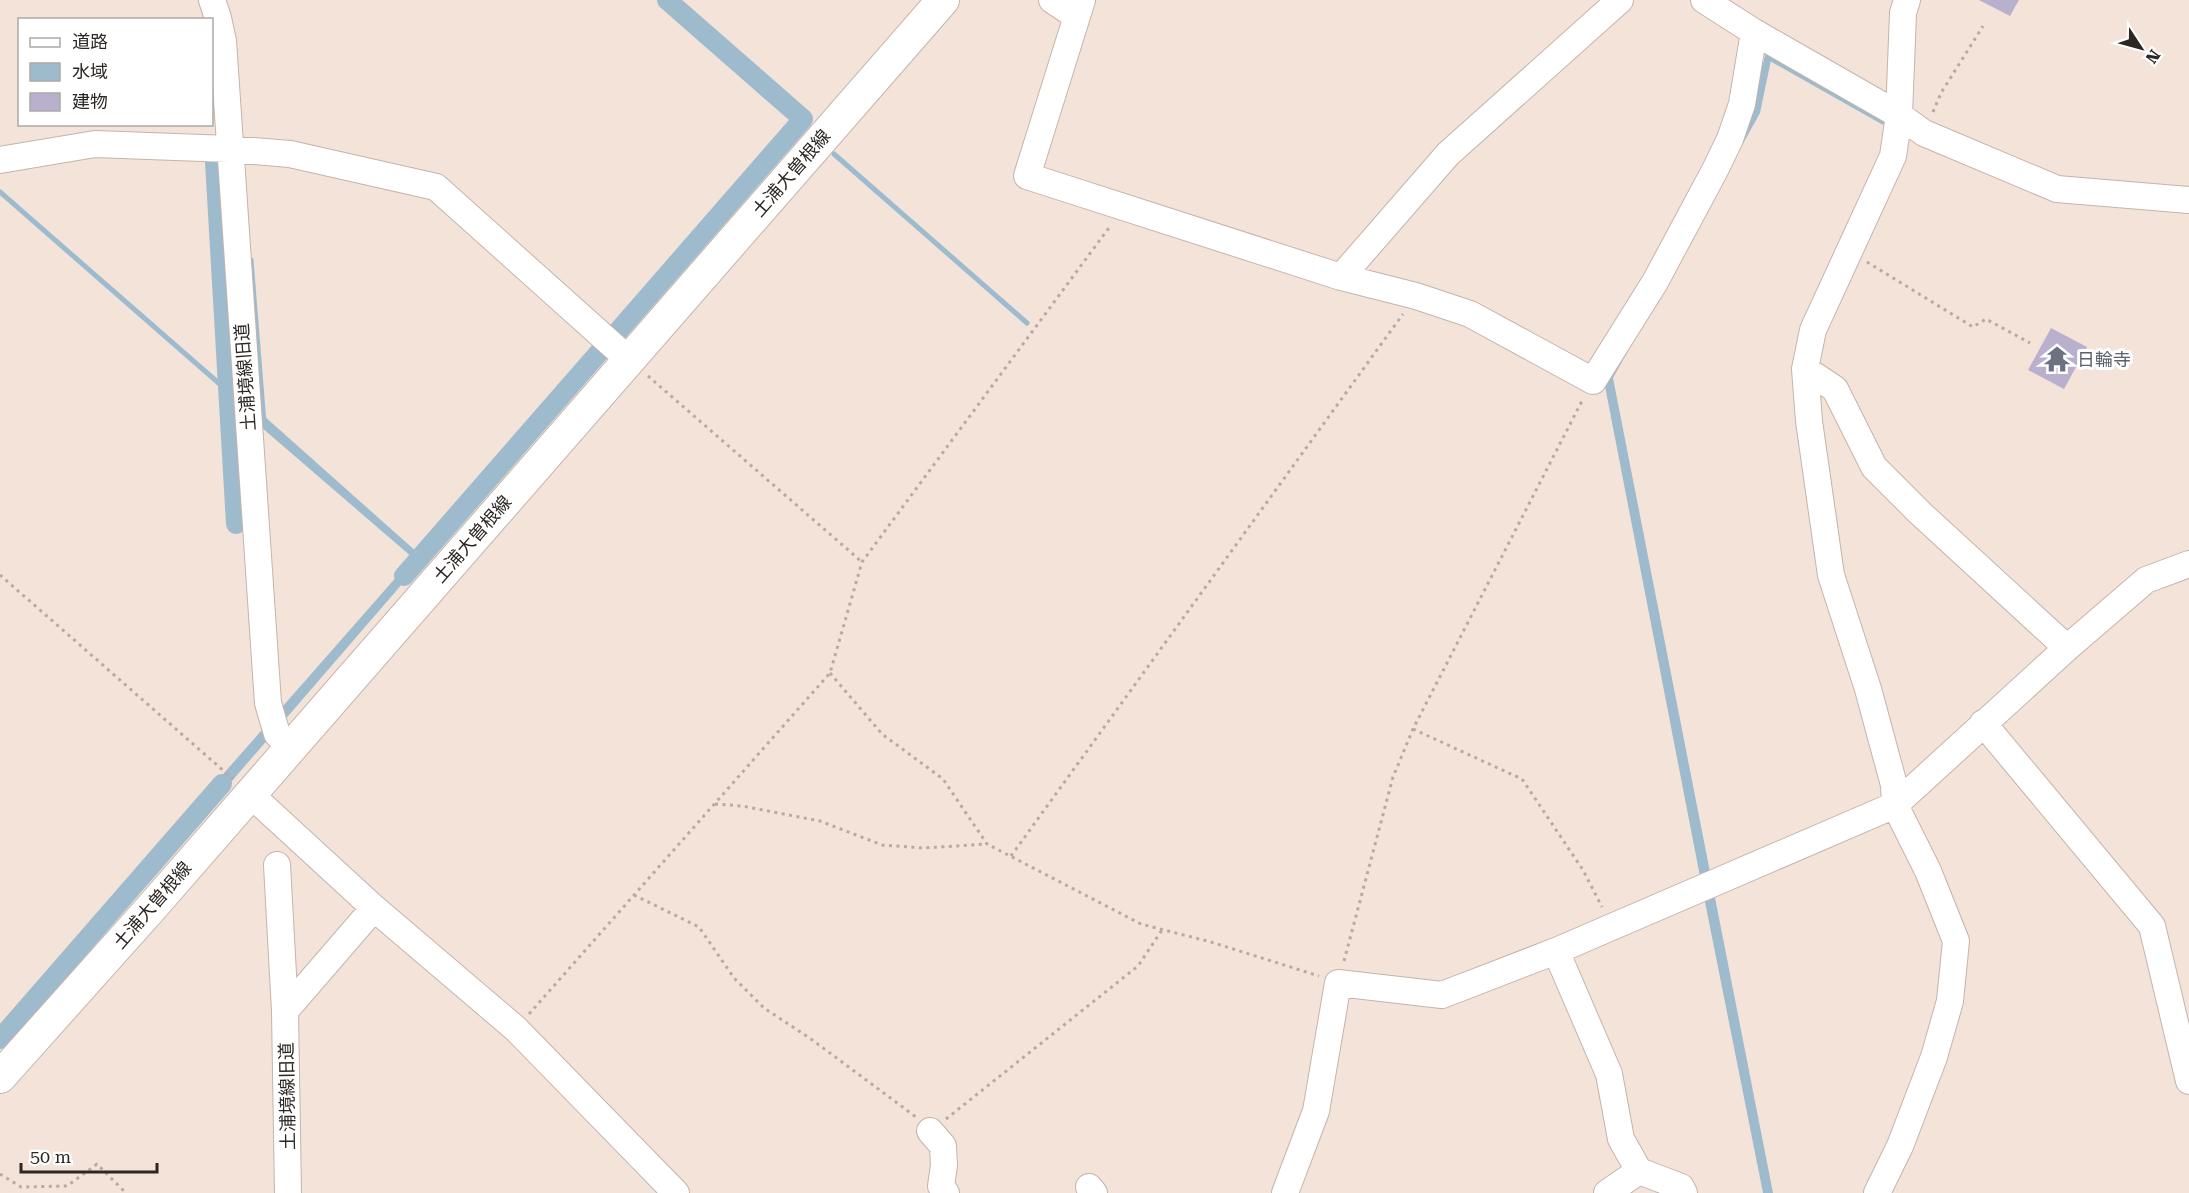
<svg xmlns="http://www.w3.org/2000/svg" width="2189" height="1193" font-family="'Roboto Serif','Noto Sans JP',serif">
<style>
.water{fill:#9ebbcd}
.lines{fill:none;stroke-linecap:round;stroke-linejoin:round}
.stream{stroke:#9ebbcd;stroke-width:5}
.canal{stroke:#9ebbcd;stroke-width:20}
.building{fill:#b8b0cd}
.minor-casing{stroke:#c4b4ab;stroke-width:28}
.major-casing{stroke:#c4b4ab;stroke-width:34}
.path{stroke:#b8aaa2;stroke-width:3;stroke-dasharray:3 4.5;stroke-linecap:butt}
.minor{stroke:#fff;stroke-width:26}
.major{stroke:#fff;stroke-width:32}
.labels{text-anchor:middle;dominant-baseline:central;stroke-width:6;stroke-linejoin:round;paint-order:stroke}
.street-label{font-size:18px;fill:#2d2723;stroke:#fff}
.worship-label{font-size:18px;fill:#5b616d;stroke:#fff;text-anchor:start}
</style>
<rect width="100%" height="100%" fill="#f4e3d9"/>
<path class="water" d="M 1766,52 L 1771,60 L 1760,113 L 1613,378 L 1773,1193 L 1763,1193 L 1703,892 L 1603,376 L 1751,109 Z
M 226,386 L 237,392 L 418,553 L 422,561 L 225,789 L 217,781 L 413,558 L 261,427 L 235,400 L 225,395 Z"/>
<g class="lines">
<path class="stream" d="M 1767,63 L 1768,57 L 1883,122
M 834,154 L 1027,323
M 0,192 L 230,393
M 251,260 L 264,423"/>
<path class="canal" d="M 215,162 L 236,524
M 613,337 L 803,119 L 667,0
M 404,576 L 602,349
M 0,1039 L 222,784"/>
</g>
<path class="building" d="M 1979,0 L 2019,0 L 2010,16 Z
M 2051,328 L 2087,347 L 2064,389 L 2028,370 Z"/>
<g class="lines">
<g class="minor-casing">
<path id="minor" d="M 212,0 L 218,18 L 223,41 L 268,703 L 277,734 L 290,748
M 1052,0 L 1076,16
M 1082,0 L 1027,176 L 1341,277 L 1416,296 L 1470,314 L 1593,381 L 1655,282 L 1715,170 L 1730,139 L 1742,104 L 1754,32
M 1704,0 L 1754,32 L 1899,115 L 1924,133 L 2057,189 L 2189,200
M 0,160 L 95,144 L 229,149 L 290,154 L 436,187 L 628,359
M 1341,277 L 1448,154 L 1620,0
M 1805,369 L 1835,389 L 1874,467 L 1920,513 L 2067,648
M 1983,723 L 2152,926 L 2189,1081
M 250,794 L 374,908 L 516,1029 L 676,1193
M 277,865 L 285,1011
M 1556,951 L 1609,1074 L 1621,1139 L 1639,1171 L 1681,1187 L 1684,1193
M 930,1131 L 943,1146 L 944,1165 L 941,1186 L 946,1193
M 1089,1187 L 1094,1193
M 288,1193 L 285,1011 L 374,908
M 1285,1193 L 1316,1111 L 1338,983 L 1442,995 L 1556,951 L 1895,805 L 2067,648 L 2146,580 L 2189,564
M 1607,1193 L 1639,1171
M 1877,1193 L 1900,1146 L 1934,1057 L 1950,1001 L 1956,941 L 1928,871 L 1895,805 L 1894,785 L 1868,689 L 1831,575 L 1809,421 L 1805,369 L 1813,330 L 1893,156 L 1899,115 L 1903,13 L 1907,0"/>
</g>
<g class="major-casing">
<path id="major" d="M 0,1077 L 152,907 L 943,0"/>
</g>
<path class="path" d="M 1933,112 L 1941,93 L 1983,26
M 1867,262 L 1973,327 L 1986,319 L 2030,343
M 648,376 L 862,562
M 0,575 L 233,779
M 830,673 L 882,734 L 943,779 L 987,844 L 1141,924 L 1211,942 L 1319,976
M 1413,729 L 1522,779 L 1583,870 L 1602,907
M 715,804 L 742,806 L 820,821 L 882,845 L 923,848 L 987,844
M 1011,856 L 1403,314
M 634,895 L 699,927 L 734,978 L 764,1008 L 811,1039 L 916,1117
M 1344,961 L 1393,777 L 1413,729 L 1583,399
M 529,1014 L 830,673 L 862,562 L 1111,225
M 946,1119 L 1138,966 L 1162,930
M 0,1174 L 21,1187 L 67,1186 L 97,1164 L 126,1193"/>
<use href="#minor" class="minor"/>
<use href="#major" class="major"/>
</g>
<defs>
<g id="temple-bare" transform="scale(2.07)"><path d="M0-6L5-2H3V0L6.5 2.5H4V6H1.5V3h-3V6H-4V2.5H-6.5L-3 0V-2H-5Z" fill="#6b7280" stroke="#fff" stroke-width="2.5" paint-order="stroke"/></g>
</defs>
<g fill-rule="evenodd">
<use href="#temple-bare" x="2057" y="359"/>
</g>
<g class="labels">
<g class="street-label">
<text transform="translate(791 173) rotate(-49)">土浦大曽根線</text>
<text transform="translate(245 377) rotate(-94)">土浦境線旧道</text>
<text transform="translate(472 539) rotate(-49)">土浦大曽根線</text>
<text transform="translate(152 905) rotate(-49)">土浦大曽根線</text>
<text transform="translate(287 1096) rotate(-91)">土浦境線旧道</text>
</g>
<g class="worship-label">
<text x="2077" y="359">日輪寺</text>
</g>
</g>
<rect x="18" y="18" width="195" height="108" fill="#ffffff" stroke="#aba9a7" stroke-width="1.5"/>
<rect x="30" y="38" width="30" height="9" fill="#ffffff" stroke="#aba9a7" stroke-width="1.5"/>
<text x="72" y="48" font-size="18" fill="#2d2723">道路</text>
<rect x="30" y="63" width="30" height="18" fill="#9ebbcd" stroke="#aba9a7" stroke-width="1.5"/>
<text x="72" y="78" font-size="18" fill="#2d2723">水域</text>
<rect x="30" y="93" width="30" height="18" fill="#b8b0cd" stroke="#aba9a7" stroke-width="1.5"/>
<text x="72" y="108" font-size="18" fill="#2d2723">建物</text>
<g transform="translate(2141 48) rotate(126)" stroke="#ffffff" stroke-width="4.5" paint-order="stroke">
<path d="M0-4.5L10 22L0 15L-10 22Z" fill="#2d2723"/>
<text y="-9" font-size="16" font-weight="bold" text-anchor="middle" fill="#2d2723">N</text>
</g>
<path d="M21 1163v9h136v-9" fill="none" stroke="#2d2723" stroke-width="3"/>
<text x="30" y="1163" font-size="18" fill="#2d2723" stroke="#ffffff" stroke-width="4.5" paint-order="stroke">50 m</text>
</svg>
